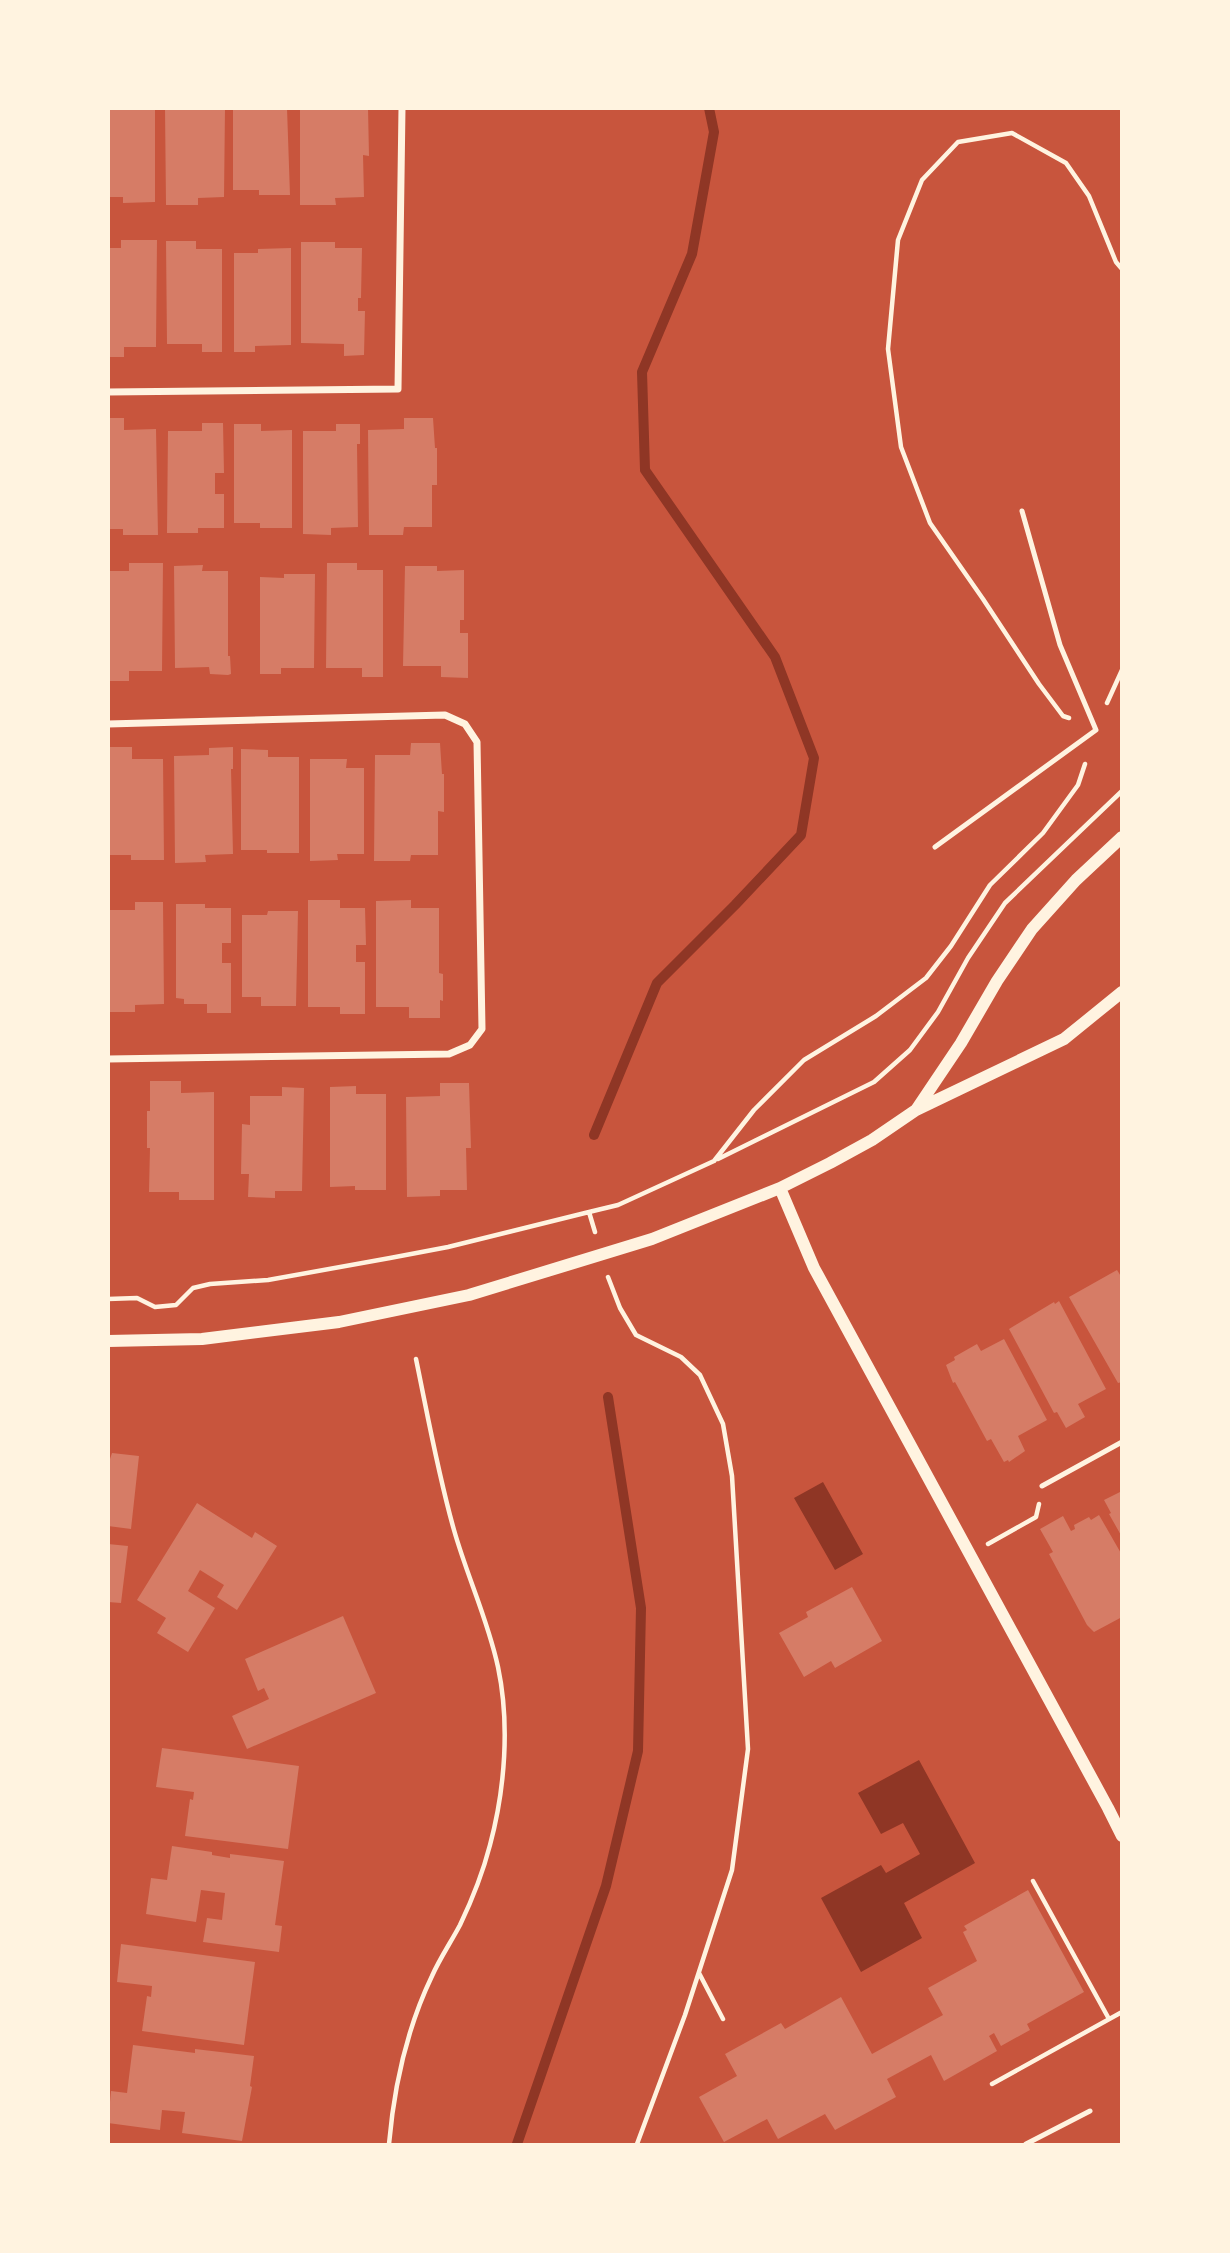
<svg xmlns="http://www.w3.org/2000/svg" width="1230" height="2253" font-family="Overpass,sans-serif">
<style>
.water{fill:#8f3625}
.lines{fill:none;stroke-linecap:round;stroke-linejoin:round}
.stream{stroke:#8f3625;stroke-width:10}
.building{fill:#d67c66}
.path{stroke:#fff3e0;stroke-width:4.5}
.service{stroke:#fff3e0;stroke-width:5}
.minor{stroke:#fff3e0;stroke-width:7}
.tertiary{stroke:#fff3e0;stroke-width:12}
</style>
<rect width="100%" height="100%" fill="#c8553d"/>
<path class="water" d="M 823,1482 L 863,1554 L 835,1570 L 794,1498 Z
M 919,1760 L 975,1863 L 904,1903 L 922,1938 L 861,1972 L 821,1898 L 881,1865 L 886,1873 L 920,1854 L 903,1823 L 881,1834 L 858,1793 Z"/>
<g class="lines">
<path class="stream" d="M 594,1135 L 657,983 L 735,905 L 801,835 L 814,758 L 775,657 L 645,470 L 642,372 L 692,254 L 714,132 L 709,108
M 517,2144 L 606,1886 L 638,1751 L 641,1608 L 608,1397"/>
</g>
<path class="building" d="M 108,108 L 155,108 L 155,202 L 123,203 L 123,197 L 108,197 Z
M 165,108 L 225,108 L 224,197 L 198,198 L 198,205 L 166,205 Z
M 233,108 L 287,108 L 290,195 L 259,195 L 259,190 L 233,190 Z
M 300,108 L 368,108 L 369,156 L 363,155 L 364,197 L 335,198 L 336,205 L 300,205 Z
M 121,240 L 157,240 L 156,347 L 124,347 L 124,357 L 108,357 L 108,248 L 121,248 Z
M 166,241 L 196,241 L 196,249 L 222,249 L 222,352 L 202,352 L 202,344 L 167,344 Z
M 301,242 L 335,242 L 335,248 L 362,248 L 361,298 L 358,298 L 358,311 L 365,311 L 364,355 L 344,356 L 344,344 L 301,343 Z
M 291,248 L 291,345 L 255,346 L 255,352 L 234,352 L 234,253 L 258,253 L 258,249 Z
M 108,418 L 124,418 L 124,430 L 156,429 L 158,535 L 123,535 L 123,529 L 108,529 Z
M 404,418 L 433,418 L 435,448 L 437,448 L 437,485 L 432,485 L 432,527 L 404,527 L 403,535 L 369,535 L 368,430 L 404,429 Z
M 202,423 L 223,423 L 224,473 L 215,473 L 215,494 L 224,494 L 224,528 L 198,528 L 198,533 L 167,533 L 168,431 L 202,431 Z
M 234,424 L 261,424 L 261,431 L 292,430 L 292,528 L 260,528 L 260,523 L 234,523 Z
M 336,424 L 360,424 L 360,444 L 357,444 L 358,527 L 331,528 L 331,535 L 303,534 L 303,431 L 336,431 Z
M 129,563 L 163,563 L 162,671 L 129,671 L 129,681 L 108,681 L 108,571 L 129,571 Z
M 327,563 L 357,563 L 357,570 L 383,570 L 383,677 L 362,677 L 362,668 L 326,668 Z
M 203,565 L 202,571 L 228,571 L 228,656 L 230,656 L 231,674 L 228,675 L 210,674 L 209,667 L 175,668 L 174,566 Z
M 405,566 L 437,566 L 437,571 L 464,570 L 464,620 L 460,620 L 460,633 L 468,633 L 468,678 L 441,677 L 441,666 L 403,666 Z
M 284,574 L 315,574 L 314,668 L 281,668 L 281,674 L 260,674 L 260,577 L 284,578 Z
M 411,743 L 440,743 L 442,774 L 444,774 L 444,812 L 438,811 L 438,855 L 411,855 L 410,861 L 374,861 L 375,755 L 410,755 Z
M 108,747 L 132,747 L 132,759 L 163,759 L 164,860 L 131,860 L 131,855 L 108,855 Z
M 233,747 L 233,769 L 231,769 L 233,854 L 205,855 L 206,862 L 175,863 L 174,756 L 209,755 L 209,748 Z
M 241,749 L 268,750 L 268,757 L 299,757 L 299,853 L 267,853 L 267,850 L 241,850 Z
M 310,759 L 347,759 L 346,768 L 364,768 L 364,854 L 337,854 L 338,860 L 310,861 Z
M 308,900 L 340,900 L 340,908 L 365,908 L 366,945 L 356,945 L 356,962 L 365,962 L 365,1014 L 340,1014 L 340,1007 L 308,1007 Z
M 411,900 L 411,908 L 439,908 L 439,973 L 443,974 L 443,1001 L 440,1000 L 440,1018 L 409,1018 L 409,1007 L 376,1007 L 376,901 Z
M 135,902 L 163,902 L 164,1004 L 135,1005 L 135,1012 L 108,1012 L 108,910 L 135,910 Z
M 176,904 L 205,904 L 205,908 L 231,908 L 231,943 L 222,943 L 222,963 L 231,963 L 231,1013 L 207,1013 L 207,1004 L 184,1004 L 184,999 L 176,998 Z
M 268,911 L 298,911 L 296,1006 L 261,1006 L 261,997 L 242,997 L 242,915 L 267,915 Z
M 150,1081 L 181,1081 L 181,1093 L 214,1092 L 214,1200 L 179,1200 L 179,1192 L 149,1192 L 150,1148 L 147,1148 L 147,1111 L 150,1111 Z
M 440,1083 L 469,1083 L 471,1148 L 466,1148 L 467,1190 L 440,1190 L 440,1196 L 407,1197 L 406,1097 L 440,1096 Z
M 356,1086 L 356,1094 L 386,1094 L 386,1190 L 355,1190 L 355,1186 L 330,1187 L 330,1087 Z
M 282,1087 L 304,1088 L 302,1191 L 275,1191 L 275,1198 L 248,1197 L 249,1174 L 241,1174 L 242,1124 L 250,1125 L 250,1096 L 282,1096 Z
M 1117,1270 L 1122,1278 L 1122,1382 L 1118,1383 L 1069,1297 Z
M 1059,1301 L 1106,1389 L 1078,1404 L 1085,1417 L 1066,1428 L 1057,1412 L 1054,1413 L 1009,1329 L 1054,1302 L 1055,1304 Z
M 1004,1339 L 1047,1420 L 1018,1436 L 1025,1451 L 1009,1462 L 1008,1460 L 1004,1462 L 991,1439 L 987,1441 L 955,1382 L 953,1383 L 946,1365 L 955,1360 L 954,1357 L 977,1344 L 981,1351 Z
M 112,1453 L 139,1456 L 131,1529 L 108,1526 L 108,1465 Z
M 1122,1491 L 1122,1537 L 1109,1514 L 1111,1513 L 1104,1500 Z
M 197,1503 L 252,1538 L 255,1532 L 277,1546 L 237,1610 L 217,1597 L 224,1585 L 200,1570 L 188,1591 L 215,1608 L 188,1652 L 157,1633 L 166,1618 L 137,1600 Z
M 1099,1515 L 1122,1555 L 1122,1617 L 1094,1632 L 1087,1625 L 1049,1554 L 1053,1552 L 1040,1529 L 1063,1516 L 1071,1531 L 1075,1529 L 1074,1525 L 1089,1517 L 1091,1520 Z
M 108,1544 L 128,1546 L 121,1603 L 108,1602 Z
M 852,1587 L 882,1641 L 835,1668 L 831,1661 L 804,1677 L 779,1633 L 808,1617 L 806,1612 Z
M 343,1616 L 376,1693 L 247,1749 L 232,1716 L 269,1699 L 264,1688 L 258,1691 L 245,1659 Z
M 162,1748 L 299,1766 L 288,1849 L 185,1836 L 190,1799 L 193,1800 L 194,1792 L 156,1787 Z
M 172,1846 L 212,1852 L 212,1855 L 230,1858 L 230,1854 L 284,1861 L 275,1925 L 282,1926 L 279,1952 L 203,1942 L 207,1918 L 222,1920 L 225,1893 L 201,1890 L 196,1922 L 146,1914 L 151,1878 L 167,1880 Z
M 1028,1890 L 1084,1992 L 1027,2024 L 1030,2030 L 1001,2046 L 994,2033 L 989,2036 L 997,2051 L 944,2081 L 931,2055 L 887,2079 L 896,2097 L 835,2130 L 825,2114 L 778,2139 L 767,2119 L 724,2142 L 699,2097 L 737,2076 L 725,2054 L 781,2023 L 785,2029 L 841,1997 L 872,2054 L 943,2015 L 928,1988 L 977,1961 L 963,1932 L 967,1930 L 964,1926 Z
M 121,1944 L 255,1962 L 244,2045 L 142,2031 L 147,1996 L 151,1997 L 152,1986 L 117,1982 Z
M 133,2045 L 195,2053 L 195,2049 L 254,2056 L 250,2086 L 252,2087 L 242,2141 L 182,2133 L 185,2112 L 162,2110 L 160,2130 L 108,2123 L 111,2091 L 127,2093 Z"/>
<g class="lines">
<path class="path" d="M 1107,703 L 1122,670
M 1069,718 L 1063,716 L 1039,684 L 983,599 L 930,523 L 901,447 L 888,349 L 898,240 L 922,180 L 958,142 L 1012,133 L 1066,163 L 1089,196 L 1116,262 L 1122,269
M 718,1159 L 874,1082 L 910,1050 L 938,1012 L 968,958 L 1005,903 L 1122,791
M 595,1232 L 589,1212 L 618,1205 L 714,1161 L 754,1110 L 804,1060 L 876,1016 L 926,978 L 951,946 L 990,885 L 1043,833 L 1078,785 L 1085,764
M 608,1277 L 620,1308 L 636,1335 L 681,1357 L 700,1375 L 723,1424 L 732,1476 L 748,1749 L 732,1870 L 685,2015 L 637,2144
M 108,1299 L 137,1298 L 155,1307 L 176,1305 L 193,1288 L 210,1284 L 268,1280 L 390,1258 L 448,1247 L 589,1212
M 988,1544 L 1036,1517 L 1039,1504
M 1033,1881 L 1109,2019
M 699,1973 L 723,2019
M 992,2084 L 1122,2012
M 389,2144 C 394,2087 407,2028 432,1976 C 440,1958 451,1942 460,1925 C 472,1900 483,1872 490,1845 C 505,1789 510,1724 498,1667 C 488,1620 467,1576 454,1530 C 438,1474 428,1417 416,1359"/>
<path class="service" d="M 935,847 L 1096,730 L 1060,645 L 1022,511
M 1042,1486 L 1122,1442
M 1026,2144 L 1090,2111"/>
<path class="minor" d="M 108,392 L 398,389 L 402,108
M 108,724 L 445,715 L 465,724 L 477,742 L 482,1029 L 470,1045 L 449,1054 L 108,1059"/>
<path class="tertiary" d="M 916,1110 L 961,1043 L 997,981 L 1032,929 L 1076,880 L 1122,837
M 780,1188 L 814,1268 L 1108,1808 L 1122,1836
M 108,1341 L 202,1339 L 339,1322 L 469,1295 L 652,1239 L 780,1188 L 830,1163 L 872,1140 L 916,1110 L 1064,1039 L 1122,992"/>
</g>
<rect width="1230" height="2253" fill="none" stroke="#fff3e0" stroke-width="220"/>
</svg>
